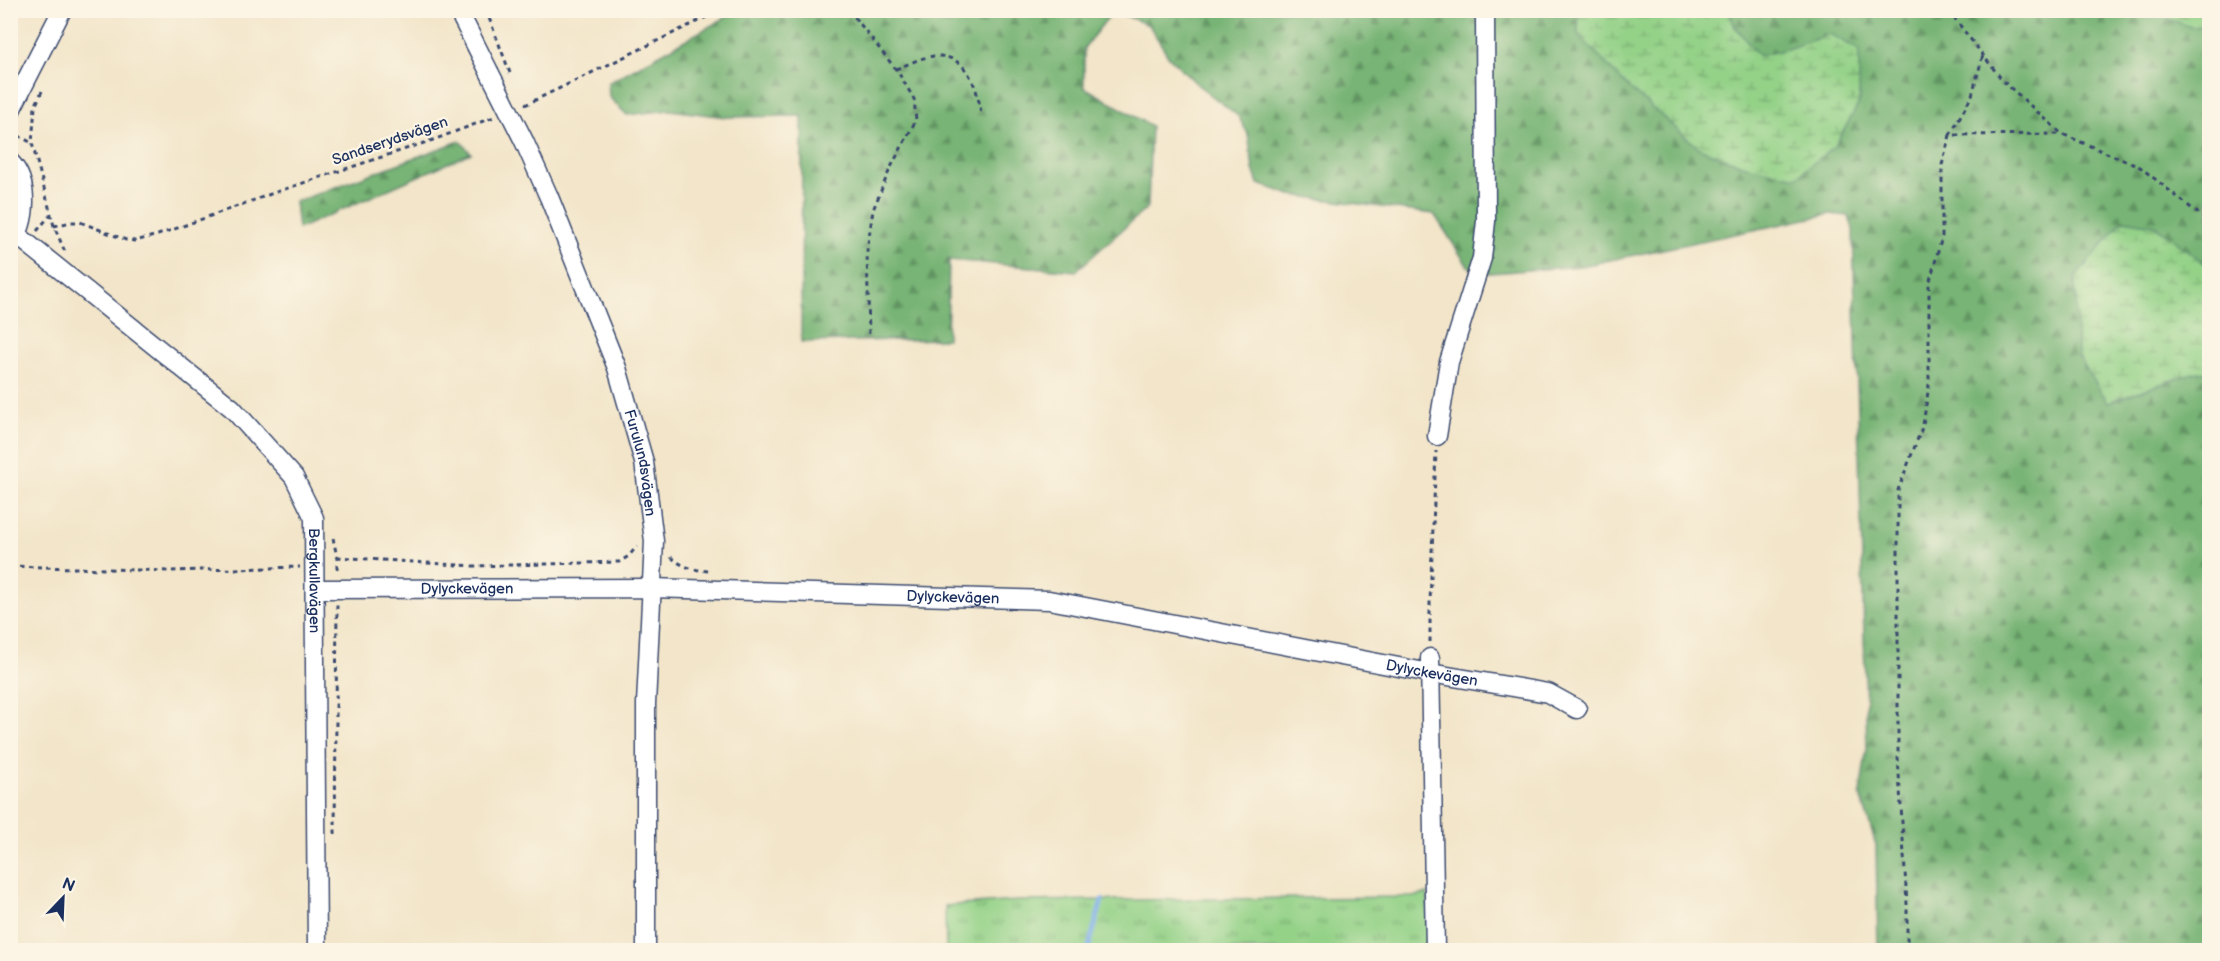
<svg xmlns="http://www.w3.org/2000/svg" width="2220" height="961" font-family="'Balsamiq Sans',sans-serif">
<style>
.grass{fill:url(#grass-tufts);stroke:#588073;stroke-width:1.5}
.forest{fill:url(#forest-firs);stroke:#497269;stroke-width:1.5}
.wetland{fill:url(#wetland-marsh);stroke:#588073;stroke-width:1.5}
.lines{fill:none;stroke-linecap:round;stroke-linejoin:round}
.stream{stroke:#7dafe9;stroke-width:5}
.minor-casing{stroke:#3b4a6e;stroke-width:21}
.path{stroke:#3b4a6e;stroke-width:3;stroke-dasharray:4.5 4.5;stroke-linecap:butt}
.minor{stroke:#fff;stroke-width:18}
.labels{text-anchor:middle;dominant-baseline:central;stroke-width:4.5;stroke-linejoin:round;paint-order:stroke}
.street-label{font-size:15px;fill:#1b2f5e;stroke:#fcf5e5}
</style>
<defs>
<pattern id="grass-tufts" width="24" height="20" patternUnits="userSpaceOnUse" patternTransform="scale(1.5)"><rect width="24" height="20" fill="#94d288"/><path d="M3 7l-1-3M5 7V3M7 7l1-3M15 17l-1-3M17 17v-4M19 17l1-3" fill="none" stroke="#78ab72"/></pattern>
<pattern id="forest-firs" width="22" height="20" patternUnits="userSpaceOnUse" patternTransform="scale(1.5)"><rect width="22" height="20" fill="#77b474"/><path d="M5 1l3.5 6h-7zM16 11l3.5 6h-7z" fill="#619362"/></pattern>
<pattern id="wetland-marsh" width="20" height="14" patternUnits="userSpaceOnUse" patternTransform="scale(1.5)"><rect width="20" height="14" fill="#94d288"/><path d="M1 5h8M5 5V1M11 12h8M15 12V8" fill="none" stroke="#78ab72"/></pattern>
</defs>
<rect width="100%" height="100%" fill="#fcf5e5"/>
<filter id="ink" filterUnits="userSpaceOnUse"><feTurbulence type="fractalNoise" baseFrequency=".0167" numOctaves="2"/><feDisplacementMap in="SourceGraphic" scale="12" xChannelSelector="R" yChannelSelector="G"/><feConvolveMatrix kernelMatrix="1 2 1 2 8 2 1 2 1" color-interpolation-filters="sRGB"/></filter>
<filter id="wash" filterUnits="userSpaceOnUse"><feTurbulence type="fractalNoise" baseFrequency=".008" numOctaves="4" result="noise"/><feDisplacementMap in="SourceGraphic" scale="24" xChannelSelector="R" yChannelSelector="G"/><feGaussianBlur stdDeviation="1.35" result="paint"/><feColorMatrix in="noise" values="0 0 0 0 0 0 0 0 0 0 0 0 0 0 0 0 0 1.4 0 .05"/><feComposite in="paint" operator="in"/></filter>
<g filter="url(#wash)">
<rect width="100%" height="100%" fill="#f2e5c9"/>
<path class="grass" d="M 1428,894 L 1427,950 L 946,950 L 945,906 L 1018,901 L 1412,897 Z"/>
<path class="forest" d="M 739,10 L 2209,11 L 2209,950 L 1878,950 L 1876,845 L 1860,793 L 1867,748 L 1853,229 L 1849,216 L 1830,214 L 1582,266 L 1478,274 L 1467,265 L 1434,214 L 1291,195 L 1258,184 L 1253,169 L 1248,134 L 1238,116 L 1198,85 L 1169,57 L 1149,25 L 1113,11 L 1084,48 L 1084,87 L 1151,126 L 1148,207 L 1076,271 L 949,260 L 947,339 L 801,342 L 802,116 L 726,117 L 670,110 L 627,115 L 609,97 L 608,83 Z
M 460,141 L 471,153 L 298,229 L 295,202 Z"/>
<path class="wetland" d="M 1729,11 L 1735,27 L 1759,56 L 1787,49 L 1830,34 L 1859,50 L 1859,103 L 1835,146 L 1796,177 L 1742,165 L 1699,148 L 1629,88 L 1578,34 L 1579,11 Z
M 2146,11 L 2209,11 L 2209,26 L 2191,27 Z
M 2123,220 L 2154,225 L 2209,267 L 2209,371 L 2193,373 L 2108,402 L 2078,356 L 2075,278 Z"/>
<g class="lines">
<path class="stream" d="M 1088,950 L 1102,900"/>
</g>
</g>
<g filter="url(#ink)">
<g class="lines">
<g class="minor-casing">
<g id="minor">
<path id="s1" d="M 458,10 L 524,141 L 549,197 L 617,368 L 644,462 L 654,541 L 646,704 L 646,950"/>
<path d="M 10,112 L 62,10"/>
<path d="M 10,162 C 30,182 27,223 11,244"/>
<path id="s2" d="M 17,235 L 232,408 L 294,477 L 314,518 L 317,950"/>
<path d="M 1437,436 L 1449,362 L 1482,258 L 1486,221 L 1485,10"/>
<path id="s3" d="M 315,589 L 651,588 L 1049,600 L 1430,673 L 1548,693 L 1577,709"/>
<path d="M 1430,658 L 1435,950"/>
</g>
</g>
<path class="path" d="M 486,10 L 510,73
M 849,10 L 898,72 L 914,99 L 916,120 L 890,169 L 873,210 L 867,251 L 869,335
M 1948,10 L 2003,81 L 2062,134 L 2140,167 L 2210,223
M 896,69 C 909,64 925,55 940,56 C 970,58 979,93 981,116
M 42,91 L 35,107 L 32,143 L 54,226 L 65,252
M 525,105 L 721,10
M 10,131 L 32,143
M 1950,135 L 1972,95 L 1983,55
M 54,226 L 71,222 L 80,222 L 126,240 L 135,241 L 158,235 L 279,191 L 433,140 L 494,117
M 37,231 L 51,214
M 333,538 L 337,557 L 337,573
M 337,557 L 473,566 L 619,562 L 629,556 L 637,546
M 671,557 C 682,567 694,570 709,571
M 10,566 L 170,571 L 300,567
M 1430,642 L 1430,603 L 1436,451
M 335,834 L 337,604
M 1907,950 L 1907,904 L 1898,757 L 1898,490 L 1923,425 L 1929,385 L 1929,284 L 1942,237 L 1942,165 L 1950,135 L 2062,134"/>
<use href="#minor" class="minor"/>
</g>
</g>
<g class="labels">
<g class="street-label">
<text transform="translate(390 141) rotate(-19)">Sandserydsvägen</text>
<text stroke="none"><textPath href="#s1" startOffset="490">Furulundsvägen</textPath></text>
<text stroke="none"><textPath href="#s2" startOffset="477">Bergkullavägen</textPath></text>
<text stroke="none"><textPath href="#s3" startOffset="152">Dylyckevägen</textPath></text>
<text stroke="none"><textPath href="#s3" startOffset="638">Dylyckevägen</textPath></text>
<text stroke="none"><textPath href="#s3" startOffset="1124">Dylyckevägen</textPath></text>
</g>
</g>
<rect width="2220" height="961" fill="none" stroke="#fcf5e5" stroke-width="36"/>
<g transform="translate(63 898) rotate(23)" stroke="#fcf5e5" stroke-width="4.5" paint-order="stroke">
<path d="M0-4.5L10 22L0 15L-10 22Z" fill="#1b2f5e"/>
<text y="-9" font-size="16" font-weight="bold" text-anchor="middle" fill="#1b2f5e">N</text>
</g>
</svg>
